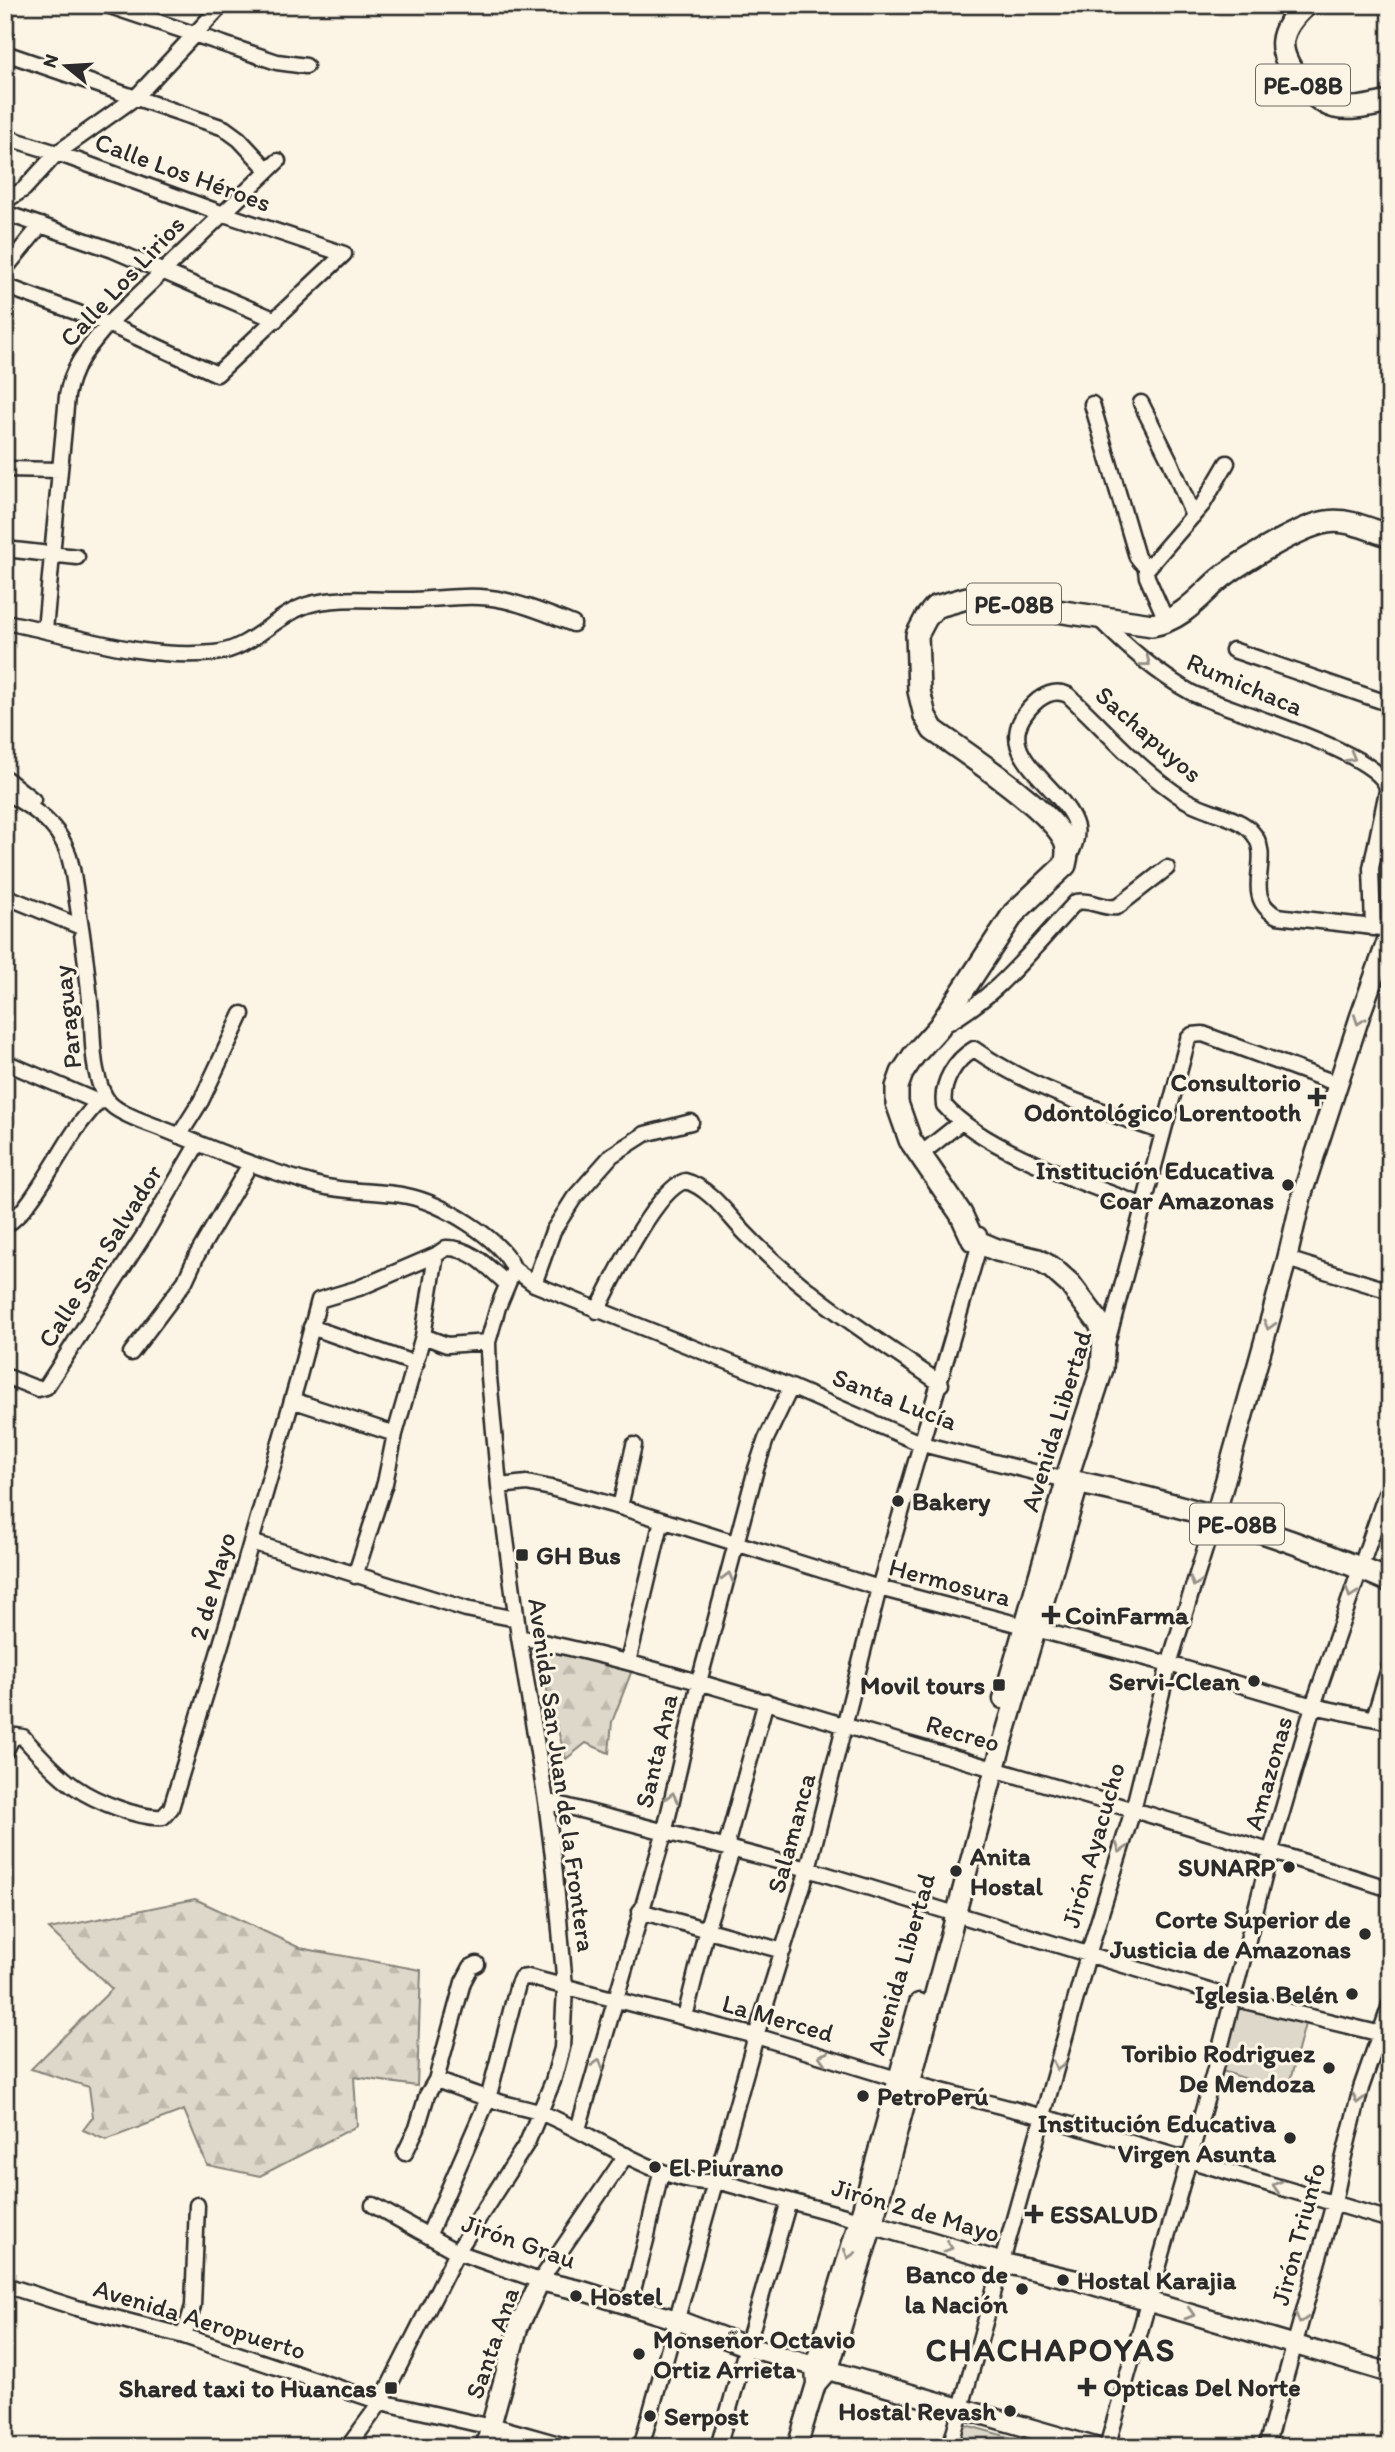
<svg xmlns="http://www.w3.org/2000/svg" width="1395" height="2452" font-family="Itim,sans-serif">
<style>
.green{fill:#ded8ca;stroke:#84827a;stroke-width:2}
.forest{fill:url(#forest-firs);stroke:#84827a;stroke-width:2}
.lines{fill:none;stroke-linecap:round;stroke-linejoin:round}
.minor-casing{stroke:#2b2b2b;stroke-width:19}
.major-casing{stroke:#2b2b2b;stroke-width:23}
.highway-casing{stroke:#2b2b2b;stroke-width:26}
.minor{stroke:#fcf5e5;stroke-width:14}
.major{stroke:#fcf5e5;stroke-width:18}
.highway{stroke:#fcf5e5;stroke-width:21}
.oneway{stroke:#949088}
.poi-dot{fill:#2b2b2b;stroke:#fcf5e5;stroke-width:2.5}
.labels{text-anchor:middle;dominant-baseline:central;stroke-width:6;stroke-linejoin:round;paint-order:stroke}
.shield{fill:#fcf5e5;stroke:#6a6863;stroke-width:2}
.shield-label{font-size:24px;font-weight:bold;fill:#2b2b2b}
.street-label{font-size:26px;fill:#2b2b2b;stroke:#fcf5e5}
.poi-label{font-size:26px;font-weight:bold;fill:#2b2b2b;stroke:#fcf5e5;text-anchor:end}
.district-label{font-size:33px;font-weight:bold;letter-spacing:2px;fill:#2b2b2b;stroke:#fcf5e5}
</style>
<defs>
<pattern id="forest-firs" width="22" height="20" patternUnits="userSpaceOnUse" patternTransform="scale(1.75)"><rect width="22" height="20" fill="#ded8ca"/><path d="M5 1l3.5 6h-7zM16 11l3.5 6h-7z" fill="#bfbaae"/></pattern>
</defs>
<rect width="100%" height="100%" fill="#fcf5e5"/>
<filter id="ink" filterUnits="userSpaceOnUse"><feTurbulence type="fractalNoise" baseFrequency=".0143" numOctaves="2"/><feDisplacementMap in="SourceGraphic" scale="14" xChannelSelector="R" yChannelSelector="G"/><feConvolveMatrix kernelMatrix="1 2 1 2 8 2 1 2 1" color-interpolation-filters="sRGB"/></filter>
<g filter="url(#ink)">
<path class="green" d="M 1237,2002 L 1305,2024 L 1287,2092 L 1216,2069 Z
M 962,2424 L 1045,2447 L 956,2447 Z"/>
<path class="forest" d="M 556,1643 L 632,1670 L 612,1722 L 609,1753 L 586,1743 L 566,1759 L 538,1659 Z
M 195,1899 L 300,1948 L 421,1970 L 417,2086 L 354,2077 L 357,2126 L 260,2176 L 207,2165 L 184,2110 L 106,2140 L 83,2130 L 93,2117 L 89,2087 L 31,2069 L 112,1989 L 49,1929 Z"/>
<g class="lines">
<g class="minor-casing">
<path id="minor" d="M 107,5 L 277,62 L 306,66
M 5,53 L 224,128 L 239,139 L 268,170
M 5,137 L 57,153 L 221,213 L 344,254 L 217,374 L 108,324 L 5,286
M 5,201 L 24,189 L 57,153 L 136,97 L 222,5
M 5,213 L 113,250 L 276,320
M 5,269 L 41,225
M 1141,403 L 1170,461 L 1193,516
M 1092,404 L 1137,557 L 1141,562 L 1149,565
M 5,469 L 60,470
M 5,549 L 77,557
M 1097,617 C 1126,646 1156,673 1192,693 C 1223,709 1389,754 1387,791 L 1371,868 L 1373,928
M 5,622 C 75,635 142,660 214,653 C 250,650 274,616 307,605 C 339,595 380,601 413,600 C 442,599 474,593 503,600 C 527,605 550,615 573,624
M 1167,622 L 1147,577 L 1146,570 L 1203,504 L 1227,463
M 45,630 L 67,396 C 72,365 89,347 108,324 L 278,161
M 1233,650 L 1390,704
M 5,778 L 33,800
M 5,792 C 26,804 50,818 62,840 C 72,857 74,881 77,901 C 83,938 88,975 91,1012 C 93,1031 92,1051 96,1070 C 99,1083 103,1099 114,1107 C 129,1118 151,1124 168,1131 C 217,1151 266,1171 318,1185 C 348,1193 377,1190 407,1196 C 441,1203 500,1237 514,1269
M 1069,858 C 1073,848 1078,839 1076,827 C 1065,783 978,752 1038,700 C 1047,693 1058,690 1068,695 C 1106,730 1140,771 1184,799 C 1202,811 1238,816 1251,831 C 1277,858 1238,894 1277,916 L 1390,929
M 5,896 L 81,927
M 940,1027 C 996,1000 1034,946 1076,902 C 1092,899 1102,909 1117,907 L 1167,868
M 5,1062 L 98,1102 L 104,1101
M 179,1136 L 201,1101 L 242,1014
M 921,1154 L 960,1123
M 1144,1206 C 1087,1184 983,1150 944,1105 C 941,1083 955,1060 974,1049 C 1031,1089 1097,1109 1163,1132
M 5,1225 C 26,1218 62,1148 77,1128 C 83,1119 91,1110 98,1102
M 1287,1259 L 1390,1291
M 514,1269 L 534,1284 L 791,1387 L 922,1444 L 1066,1480
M 534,1284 L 553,1231 L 574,1198 L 612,1155 L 645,1134 L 691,1122
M 597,1311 C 612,1282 655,1190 685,1181 C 709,1187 728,1215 745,1233 C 802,1293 873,1337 941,1384
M 311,1327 L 416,1364
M 423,1336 L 447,1345 L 488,1342
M 1107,1343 L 1188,1039 L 1192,1035 L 1203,1034 L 1338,1084
M 131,1353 L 185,1281 L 197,1255 L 250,1164
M 5,1376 L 38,1389 L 46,1387 L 146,1232 L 198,1143
M 292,1400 L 395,1434 L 423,1336 L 436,1255 L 446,1248 C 471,1247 490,1269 507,1284
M 499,1486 L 527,1483 L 551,1488 L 620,1507 L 879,1588 L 1169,1664 L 1313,1706 L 1390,1722
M 620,1507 L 634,1445
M 251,1542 L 466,1609 L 516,1619
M 355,1576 L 385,1483 L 395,1434
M 519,1637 C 630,1659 738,1694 846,1726 C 1028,1779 1210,1831 1390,1889
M 628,1662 L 662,1520
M 1374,1718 L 1390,1665
M 5,1752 L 11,1740 L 17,1736 L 23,1737 C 38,1754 56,1774 75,1787 C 95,1801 139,1819 163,1817 L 171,1808 L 232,1608 L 299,1376 L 319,1300 L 359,1288 L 436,1255
M 546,1801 L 808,1869 L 1232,1998 L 1390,2036
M 640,1911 L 783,1951
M 685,2017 L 708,1924 L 732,1851 L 727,1843 L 728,1839 L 766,1701
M 436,2080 C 453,2086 470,2093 487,2098 C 505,2105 525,2107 544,2114 C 589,2132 671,2190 717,2181 L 859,2220
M 578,2129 L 664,1834 L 699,1682 L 756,1469 L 766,1439 L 791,1387
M 405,2153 L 417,2128 L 427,2095 L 436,2080 L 463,1982 L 471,1967 L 477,1964
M 373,2205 L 457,2252 L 540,2281 L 626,2155
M 429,2234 L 488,2099 L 518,1984 L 521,1978 L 528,1977 L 756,2036 L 910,2083 L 1044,2117 L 1390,2220
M 5,2285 L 77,2308 L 184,2336 L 381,2402 L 491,2427
M 629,2306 L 646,2240 L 661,2172
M 184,2336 L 193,2306 L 197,2205
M 348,2447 L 381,2402 L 457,2252 L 527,2143 L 553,2081 L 562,2048 L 565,1987 L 555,1873 L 546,1801 L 519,1637 L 499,1486 L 489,1377 L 488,1342 L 498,1307 L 514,1269
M 641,2447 L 756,2036 L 808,1869 L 879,1588 L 980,1243 L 979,1235
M 718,2447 L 789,2201
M 950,2447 L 1088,1955 L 1133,1810 L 1169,1664 L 1215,1517
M 1107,2447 L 1214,2072 L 1271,1850 L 1313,1706 L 1390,1482
M 1266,2447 L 1334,2203 L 1343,2160 L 1361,2088 L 1390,2005"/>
</g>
<g class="major-casing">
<path id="major" d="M 1215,1517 L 1287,1259 L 1302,1195 L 1360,1016 L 1390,932
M 1003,1699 L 1066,1480
M 862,2221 L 1003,2263 L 1076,2280 L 1390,2373
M 816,2384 L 815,2365 L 859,2220 L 919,2003
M 491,2427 L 562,2447
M 485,2447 L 518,2328 L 540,2281 L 583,2291 L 677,2320 L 748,2347 L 1095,2447
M 797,2447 L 816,2384 L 829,2369 L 872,2227 L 995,1768 L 1079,1483"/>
</g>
<g class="highway-casing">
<path id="highway" d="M 1306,5 C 1277,31 1275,51 1300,81 C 1310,92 1320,103 1335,107 C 1352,111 1373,105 1390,102
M 1390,536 C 1371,530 1347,518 1327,522 C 1302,525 1233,566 1214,584 C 1195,602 1179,620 1152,625 L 967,598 L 935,607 L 926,618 L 917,635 L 919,691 L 925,716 L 933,730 C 964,752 1055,812 1066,843 C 1068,851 1067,858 1065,865 L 1014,913 L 939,1027 L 914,1055 L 902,1073 L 897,1087 L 897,1103 L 910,1140 L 961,1214 L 973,1240 L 997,1250 L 1038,1260 L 1052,1268 L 1070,1284 L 1100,1324 L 1104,1336 L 1102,1369 L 1066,1480 C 1177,1502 1287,1536 1390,1581"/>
</g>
<use href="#minor" class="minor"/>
<use href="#major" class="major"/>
<use href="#highway" class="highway"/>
</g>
<defs><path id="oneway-chevron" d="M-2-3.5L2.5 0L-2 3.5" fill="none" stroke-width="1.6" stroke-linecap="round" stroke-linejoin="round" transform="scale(1.75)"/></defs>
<g class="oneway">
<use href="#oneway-chevron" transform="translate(1146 662) rotate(38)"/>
<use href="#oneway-chevron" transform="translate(1351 757) rotate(30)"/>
<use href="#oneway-chevron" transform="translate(1359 1020) rotate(109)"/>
<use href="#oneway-chevron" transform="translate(1269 1325) rotate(106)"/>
<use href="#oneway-chevron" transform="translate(728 1577) rotate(-75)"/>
<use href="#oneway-chevron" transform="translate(1195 1582) rotate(108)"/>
<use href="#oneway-chevron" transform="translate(1351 1593) rotate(109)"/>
<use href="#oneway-chevron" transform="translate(672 1797) rotate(-77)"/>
<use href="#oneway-chevron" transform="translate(1121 1848) rotate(107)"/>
<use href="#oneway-chevron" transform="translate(823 2057) rotate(-163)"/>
<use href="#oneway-chevron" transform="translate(598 2064) rotate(-73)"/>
<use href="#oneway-chevron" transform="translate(1058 2066) rotate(105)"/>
<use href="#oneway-chevron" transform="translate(1358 2099) rotate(105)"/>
<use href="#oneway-chevron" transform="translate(1277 2186) rotate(-163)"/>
<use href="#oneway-chevron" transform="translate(948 2247) rotate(17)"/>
<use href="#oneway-chevron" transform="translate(849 2254) rotate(107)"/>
<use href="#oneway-chevron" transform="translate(1190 2314) rotate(16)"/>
<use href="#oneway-chevron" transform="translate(1301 2319) rotate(106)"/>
</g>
</g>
<g class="poi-dot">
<path d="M1313.5 1086.5h7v7h7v7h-7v7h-7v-7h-7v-7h7z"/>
<circle cx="1288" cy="1185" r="7"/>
<circle cx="898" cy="1501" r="7"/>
<rect x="515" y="1548" width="14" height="14" rx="3.5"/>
<path d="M1047.5 1604.5h7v7h7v7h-7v7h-7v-7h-7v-7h7z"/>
<circle cx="1254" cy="1681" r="7"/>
<rect x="992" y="1678" width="14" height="14" rx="3.5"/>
<circle cx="1289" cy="1867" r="7"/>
<circle cx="956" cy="1871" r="7"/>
<circle cx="1365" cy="1934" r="7"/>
<circle cx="1352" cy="1994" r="7"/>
<circle cx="1329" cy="2068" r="7"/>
<circle cx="863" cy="2096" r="7"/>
<circle cx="1290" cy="2138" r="7"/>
<circle cx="655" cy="2167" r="7"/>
<path d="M1030.5 2203.5h7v7h7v7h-7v7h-7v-7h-7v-7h7z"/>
<circle cx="1063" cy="2280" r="7"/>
<circle cx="1022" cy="2289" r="7"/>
<circle cx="576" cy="2296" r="7"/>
<circle cx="639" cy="2354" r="7"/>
<path d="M1083.5 2376.5h7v7h7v7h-7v7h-7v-7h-7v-7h7z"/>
<rect x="384" y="2381" width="14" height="14" rx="3.5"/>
<circle cx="1010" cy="2411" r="7"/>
<circle cx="650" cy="2416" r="7"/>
</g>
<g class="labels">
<g class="shield">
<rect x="1256" y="64.5" width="94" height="41" rx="5"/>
<rect x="967" y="583.5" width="94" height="41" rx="5"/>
<rect x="1190" y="1503.5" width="94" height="41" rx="5"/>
</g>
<g class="shield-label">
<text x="1303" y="85">PE-08B</text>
<text x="1014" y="604">PE-08B</text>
<text x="1237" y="1524">PE-08B</text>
</g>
<g class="street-label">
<text transform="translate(183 172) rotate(20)">Calle Los Héroes</text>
<text transform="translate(122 281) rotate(-47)">Calle Los Lirios</text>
<text transform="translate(1245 684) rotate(23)">Rumichaca</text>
<text transform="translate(1149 734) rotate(41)">Sachapuyos</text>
<text transform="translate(67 1017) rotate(-96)">Paraguay</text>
<text transform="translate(100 1256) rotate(-58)">Calle San Salvador</text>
<text transform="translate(895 1399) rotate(21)">Santa Lucía</text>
<text transform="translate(1056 1421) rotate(-73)">Avenida Libertad</text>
<text transform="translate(950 1582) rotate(15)">Hermosura</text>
<text transform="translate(212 1586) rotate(-74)">2 de Mayo</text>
<text transform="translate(963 1733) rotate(16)">Recreo</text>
<text transform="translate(656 1751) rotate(-77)">Santa Ana</text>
<text transform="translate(1268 1773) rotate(-74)">Amazonas</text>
<text transform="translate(562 1775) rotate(82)">Avenida San Juan de la Frontera</text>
<text transform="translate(791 1833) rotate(-75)">Salamanca</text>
<text transform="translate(1093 1845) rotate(-74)">Jirón Ayacucho</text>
<text transform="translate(901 1964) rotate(-74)">Avenida Libertad</text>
<text transform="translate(778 2018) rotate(16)">La Merced</text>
<text transform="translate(916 2210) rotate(16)">Jirón 2 de Mayo</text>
<text transform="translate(1298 2234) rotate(-75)">Jirón Triunfo</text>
<text transform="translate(519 2241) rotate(19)">Jirón Grau</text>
<text transform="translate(200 2319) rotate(17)">Avenida Aeropuerto</text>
<text transform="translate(492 2343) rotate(-71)">Santa Ana</text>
</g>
<g class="poi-label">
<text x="1301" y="1082">Consultorio<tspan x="1301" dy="30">Odontológico Lorentooth</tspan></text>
<text x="1274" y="1170">Institución Educativa<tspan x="1274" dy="30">Coar Amazonas</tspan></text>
<text x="912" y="1501" text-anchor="start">Bakery</text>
<text x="536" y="1555" text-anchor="start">GH Bus</text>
<text x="1065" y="1615" text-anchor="start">CoinFarma</text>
<text x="1240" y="1681">Servi-Clean</text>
<text x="985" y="1685">Movil tours</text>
<text x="970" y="1856" text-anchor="start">Anita<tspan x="970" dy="30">Hostal</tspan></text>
<text x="1275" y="1867">SUNARP</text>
<text x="1351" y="1919">Corte Superior de<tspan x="1351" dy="30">Justicia de Amazonas</tspan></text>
<text x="1338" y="1994">Iglesia Belén</text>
<text x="1315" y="2053">Toribio Rodriguez<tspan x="1315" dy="30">De Mendoza</tspan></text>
<text x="877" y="2096" text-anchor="start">PetroPerú</text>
<text x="1276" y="2123">Institución Educativa<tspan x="1276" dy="30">Virgen Asunta</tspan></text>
<text x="669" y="2167" text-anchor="start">El Piurano</text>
<text x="1050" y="2214" text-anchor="start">ESSALUD</text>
<text x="1008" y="2274">Banco de<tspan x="1008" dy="30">la Nación</tspan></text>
<text x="1077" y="2280" text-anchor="start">Hostal Karajia</text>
<text x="590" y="2296" text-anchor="start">Hostel</text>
<text x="653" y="2339" text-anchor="start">Monseñor Octavio<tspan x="653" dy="30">Ortiz Arrieta</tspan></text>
<text x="1103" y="2387" text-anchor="start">Opticas Del Norte</text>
<text x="377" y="2388">Shared taxi to Huancas</text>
<text x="996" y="2411">Hostal Revash</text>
<text x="664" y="2416" text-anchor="start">Serpost</text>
</g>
<g class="district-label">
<text x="1051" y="2349">CHACHAPOYAS</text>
</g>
</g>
<rect width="1395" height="2452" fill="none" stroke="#fcf5e5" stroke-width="28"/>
<rect x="14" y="14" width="1367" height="2424" fill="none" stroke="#2b2b2b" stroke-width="2.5" filter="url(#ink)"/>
<g transform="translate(66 66) rotate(288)" stroke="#fcf5e5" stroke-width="5" paint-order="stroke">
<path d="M0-5L12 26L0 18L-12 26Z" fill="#2b2b2b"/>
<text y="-10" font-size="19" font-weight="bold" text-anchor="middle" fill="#2b2b2b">N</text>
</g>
</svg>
